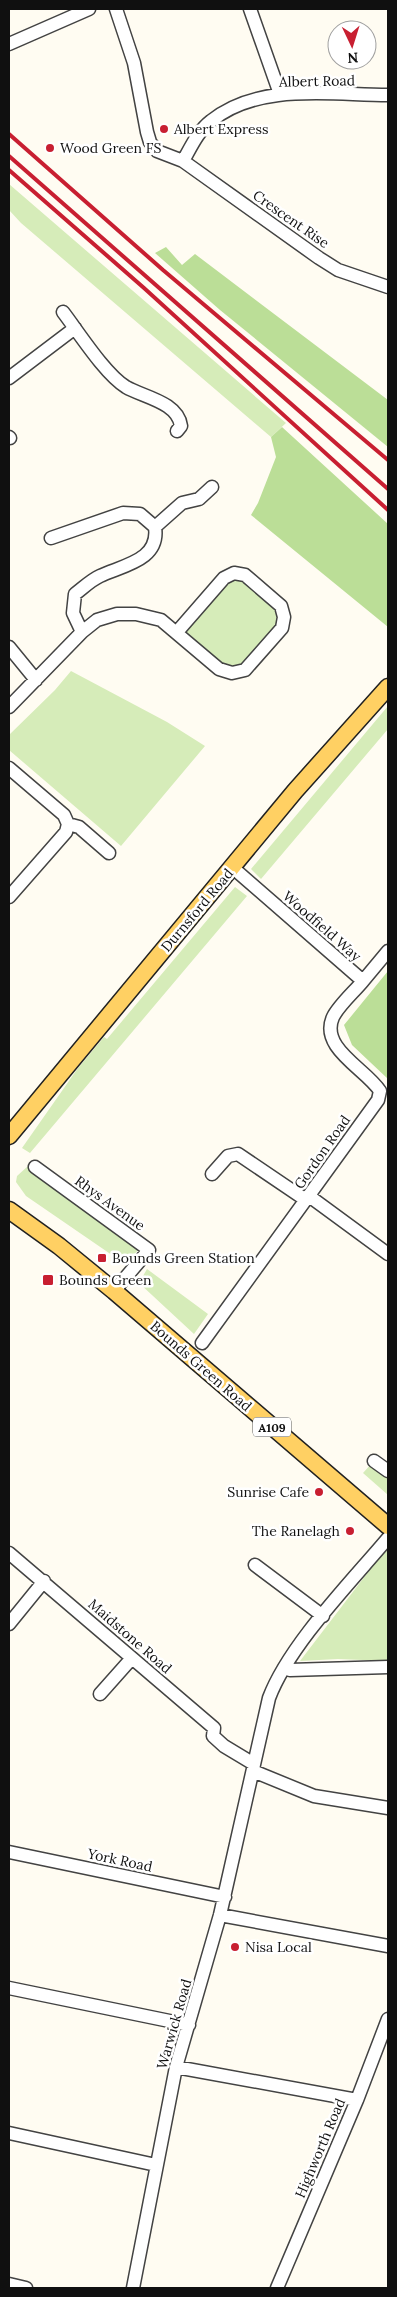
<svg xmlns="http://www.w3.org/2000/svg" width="397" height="2297" font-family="Lora,serif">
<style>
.green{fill:#d6ecb9}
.forest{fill:#bbde97}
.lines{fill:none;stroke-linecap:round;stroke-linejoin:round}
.minor-casing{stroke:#434343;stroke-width:15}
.major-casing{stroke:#212121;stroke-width:19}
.minor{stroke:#fff;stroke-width:12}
.major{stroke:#ffd063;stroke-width:16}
.rail{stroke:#c81f31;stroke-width:4}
.poi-dot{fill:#c81f31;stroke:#fff;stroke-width:2}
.labels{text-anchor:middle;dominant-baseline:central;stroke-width:5;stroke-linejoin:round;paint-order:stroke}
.shield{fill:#fff;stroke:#585858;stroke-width:1}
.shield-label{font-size:12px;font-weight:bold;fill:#101010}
.street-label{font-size:14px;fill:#101010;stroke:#fff}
.poi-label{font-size:14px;fill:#101010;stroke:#fff;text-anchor:start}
</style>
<rect width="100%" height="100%" fill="#fffcf2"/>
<path class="green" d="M 9,184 L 286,423 L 271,437 L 21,223 L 9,210 Z
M 234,577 L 245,578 L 278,609 L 278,625 L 245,666 C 214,670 204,652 182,632 L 219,590 Z
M 71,671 L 167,722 L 205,746 L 121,846 L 9,750 L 9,735 L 55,690 Z
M 388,706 L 388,729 L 261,879 L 251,869 Z
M 235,887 L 247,896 L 30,1153 L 22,1148 L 78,1068 L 104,1037 L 107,1039 Z
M 28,1166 L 141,1247 L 125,1264 L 26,1196 L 16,1182 L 17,1176 Z
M 147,1269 L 208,1314 L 194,1334 L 139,1283 Z
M 372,1463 L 388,1476 L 388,1495 L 363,1473 Z
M 388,1546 L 388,1661 L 338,1659 L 300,1661 Z"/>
<path class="forest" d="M 166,247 L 182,265 L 195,254 L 388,400 L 388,447 L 220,310 L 155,253 Z
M 282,427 L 388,524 L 388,627 L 251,515 L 258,503 L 276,457 L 271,437 Z
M 388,971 L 388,1079 L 352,1045 L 344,1025 Z"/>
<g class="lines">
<g class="minor-casing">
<path id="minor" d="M 116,9 L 134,63 L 147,132 L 150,142 L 157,151 L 183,161 L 319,258 L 338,270 L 388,287
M 250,9 L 280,94
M 9,44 L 89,9
M 183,161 C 191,147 198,131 211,121 C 259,82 331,95 388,95
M 63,312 C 79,333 105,374 126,387 C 143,397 178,402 181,426 L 177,431
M 9,378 L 75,328
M 9,437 L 10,438
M 155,527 L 182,503 L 199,499 L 212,487
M 51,538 L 123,513 L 140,514 L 155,527 C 160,560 124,565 100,576 C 91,580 83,588 75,594 L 73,613 L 82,632
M 9,647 L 36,680
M 9,707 L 82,632 L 97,620 L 117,614 L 136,614 L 161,620 L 219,669 L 232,673 L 245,670 L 282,628 L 284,617 L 281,606 L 245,575 L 234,573 L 224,578 L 177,632
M 9,768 L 64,815 L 68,824 L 66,832 L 9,897
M 68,824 L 79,827 L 109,853
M 232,867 L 363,981 L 388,951
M 35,1167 L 149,1250 L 114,1291
M 212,1174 L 228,1156 L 238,1154 L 306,1200
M 309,1196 L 388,1254
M 202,1343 L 378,1100 L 380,1091 C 366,1069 319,1048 333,1017 C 339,1005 354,992 363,981
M 374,1461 L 388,1471
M 9,1553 L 214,1728 L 213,1736 L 224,1746 L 254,1764
M 255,1565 L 323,1616
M 9,1624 L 44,1581
M 284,1668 L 290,1670 L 388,1667
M 100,1694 L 132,1658
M 253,1771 L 314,1796 L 388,1808
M 9,1852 L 225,1897
M 220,1915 L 388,1946
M 9,1988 L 189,2025
M 176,2067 L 357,2100
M 9,2133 L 156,2165
M 9,2284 L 26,2288
M 133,2288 L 176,2067 L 220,1915 L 269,1698 C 289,1645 351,1582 388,1538
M 277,2288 L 357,2100 L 388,2019"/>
</g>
<g class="major-casing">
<path id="major" d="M 9,1136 L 295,791 L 388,687
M 9,1210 L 59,1246 L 114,1291 L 388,1526"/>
</g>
<use href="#minor" class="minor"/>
<use href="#major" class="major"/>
<path class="rail" d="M 9,134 L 163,270 L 388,460
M 9,156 L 388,489
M 9,170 L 144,288 L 388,510"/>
</g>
<g class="poi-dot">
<circle cx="164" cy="129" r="5"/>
<circle cx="50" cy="148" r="5"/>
<rect x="97" y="1253" width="10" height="10" rx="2.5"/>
<rect x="42" y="1274" width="12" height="12" rx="2.5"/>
<circle cx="319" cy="1492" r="5"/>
<circle cx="350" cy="1531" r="5"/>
<circle cx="235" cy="1947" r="5"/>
</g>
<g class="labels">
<rect class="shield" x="253" y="1417.5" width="38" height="19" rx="4"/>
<g class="shield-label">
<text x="272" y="1427">A109</text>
</g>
<g class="street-label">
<text transform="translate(317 81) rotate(-1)">Albert Road</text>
<text transform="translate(291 219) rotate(35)">Crescent Rise</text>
<text transform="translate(197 910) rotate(-50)">Durnsford Road</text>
<text transform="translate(322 926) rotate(41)">Woodfield Way</text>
<text transform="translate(322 1152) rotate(-55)">Gordon Road</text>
<text transform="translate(110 1203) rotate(36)">Rhys Avenue</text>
<text transform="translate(201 1366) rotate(41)">Bounds Green Road</text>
<text transform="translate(130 1636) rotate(41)">Maidstone Road</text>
<text transform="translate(120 1860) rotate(12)">York Road</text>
<text transform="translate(174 2024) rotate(-74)">Warwick Road</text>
<text transform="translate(320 2148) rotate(-67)">Highworth Road</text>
</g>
<g class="poi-label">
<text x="174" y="129">Albert Express</text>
<text x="60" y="148">Wood Green FS</text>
<text x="112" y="1258">Bounds Green Station</text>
<text x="59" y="1280">Bounds Green</text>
<text x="309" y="1492" text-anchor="end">Sunrise Cafe</text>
<text x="340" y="1531" text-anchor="end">The Ranelagh</text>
<text x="245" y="1947">Nisa Local</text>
</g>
</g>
<rect width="397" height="2297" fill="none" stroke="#101010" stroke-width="20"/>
<g transform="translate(352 45) rotate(176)"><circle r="24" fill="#ffffff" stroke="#9f9f9f"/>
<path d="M0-4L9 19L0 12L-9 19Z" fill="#c81f31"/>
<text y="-8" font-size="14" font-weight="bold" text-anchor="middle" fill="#101010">N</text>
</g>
</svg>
